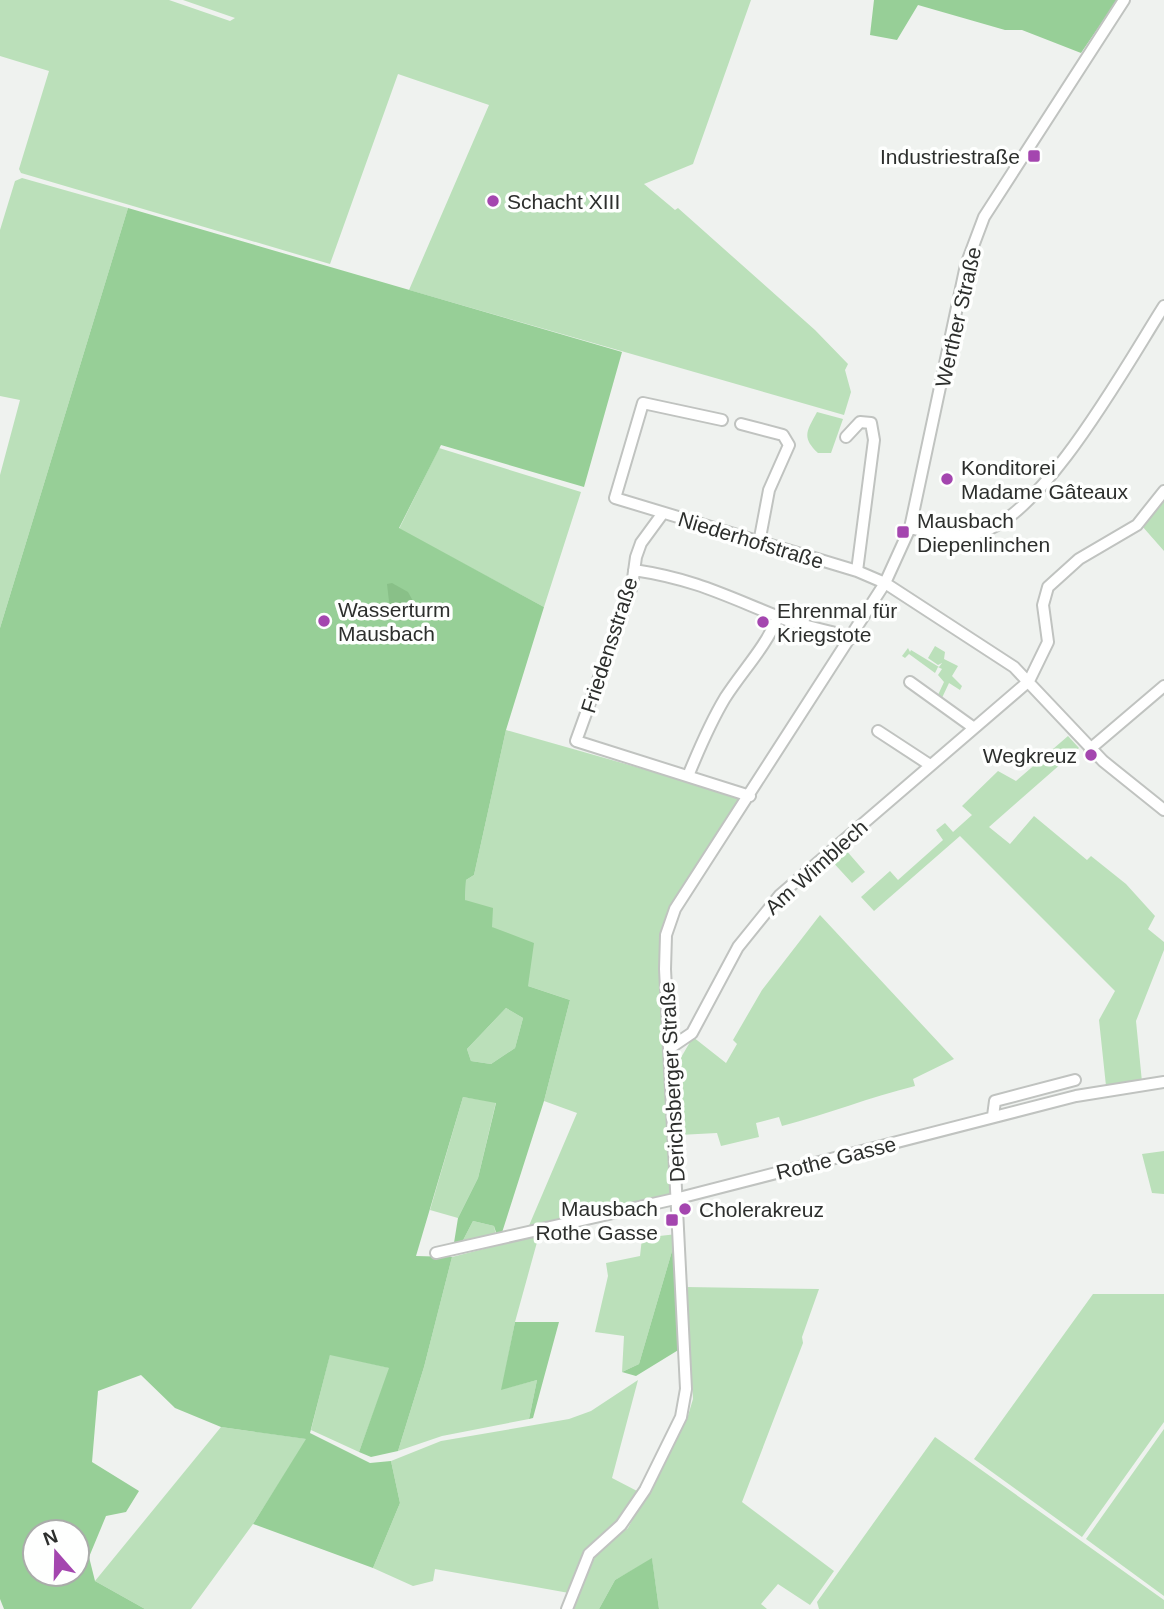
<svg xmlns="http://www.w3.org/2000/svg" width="1164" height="1609" font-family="Arial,sans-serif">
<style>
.green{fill:#bbe0ba}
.forest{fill:#97cf97;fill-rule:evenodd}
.water{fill:#89c088}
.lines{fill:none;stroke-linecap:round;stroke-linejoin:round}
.minor-casing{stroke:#c0c3c0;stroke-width:14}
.minor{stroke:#fff;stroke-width:10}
.poi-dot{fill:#a446af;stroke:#fefffe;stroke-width:2.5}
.labels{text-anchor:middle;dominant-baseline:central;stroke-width:7;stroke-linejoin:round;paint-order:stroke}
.poi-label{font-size:21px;fill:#2d2f2d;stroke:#fefffe;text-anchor:start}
.street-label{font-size:21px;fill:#2d2f2d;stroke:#fefffe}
</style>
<rect width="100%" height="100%" fill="#eff2ef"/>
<path class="green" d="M 0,0 L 169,0 L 230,21 L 235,18 L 183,0 L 751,0 L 693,164 L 644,184 L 675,210 L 678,208 L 815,330 L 848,364 L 845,370 L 851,392 L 844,415 L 409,290 L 489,105 L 398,74 L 330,264 L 21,173 L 19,169 L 49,71 L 0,56 Z
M 22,178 L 128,208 L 0,628 L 0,475 L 20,400 L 0,396 L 0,230 L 15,181 Z
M 817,412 L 843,419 L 831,453 L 818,453 C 801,437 807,431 817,412 Z
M 439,448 L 581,492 L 544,607 L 399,529 Z
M 1164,497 L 1164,551 L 1142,526 Z
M 935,646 L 945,652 L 944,659 L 958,666 L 952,676 L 962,686 L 960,690 L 949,683 L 941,700 L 937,697 L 944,682 L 938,675 L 942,669 L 938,667 L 935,673 L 909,654 L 905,658 L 902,656 L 908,648 L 910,652 L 911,650 L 939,667 L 942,663 L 938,665 L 928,658 Z
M 506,730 L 742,797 L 673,901 L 661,937 L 674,1196 L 525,1235 L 577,1113 L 544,1101 L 570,1000 L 528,986 L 492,927 L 465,900 L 466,880 L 474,875 Z
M 1068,736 L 1079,748 L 989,827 L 1010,844 L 1034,816 L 1087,860 L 1091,856 L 1126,884 L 1155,916 L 1148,929 L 1164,942 L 1164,950 L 1136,1021 L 1142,1082 L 1106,1086 L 1099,1020 L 1115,991 L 960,836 L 874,911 L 861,897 L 890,871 L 898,880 L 943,840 L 936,830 L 945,823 L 953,832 L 972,815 L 962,806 L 998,771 L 1016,781 Z
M 845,849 L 865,872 L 852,883 L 829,858 Z
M 820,915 L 954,1059 L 913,1079 L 915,1086 C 870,1097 828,1114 782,1126 L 779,1117 L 756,1123 L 759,1137 L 721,1146 L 717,1133 L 679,1135 L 676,1066 L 693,1037 L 726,1063 L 737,1044 L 733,1040 L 762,990 Z
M 506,1008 L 523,1018 L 515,1048 L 491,1064 L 471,1061 L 467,1049 Z
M 463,1097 L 496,1102 L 478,1178 L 458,1218 L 430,1210 Z
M 1164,1151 L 1164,1194 L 1152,1193 L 1142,1154 Z
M 473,1221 L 494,1226 L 497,1240 L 459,1248 Z
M 677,1234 L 639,1364 L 622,1372 L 624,1336 L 595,1332 L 608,1276 L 606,1263 L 640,1256 L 642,1238 Z
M 539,1235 L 515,1322 L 502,1389 L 537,1380 L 529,1419 L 442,1436 L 398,1451 L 424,1367 L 452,1257 Z
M 686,1287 L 819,1289 L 802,1337 L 803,1343 L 742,1502 L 834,1571 L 810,1605 L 778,1584 L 761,1604 L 767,1609 L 659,1609 L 652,1559 L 615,1580 L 599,1609 L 572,1609 L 586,1569 L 598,1552 L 628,1528 L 687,1419 L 693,1399 Z
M 1093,1294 L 1164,1294 L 1164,1422 L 1082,1537 L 974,1459 Z
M 330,1354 L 390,1368 L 359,1452 L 311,1430 Z
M 638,1380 L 612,1478 L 639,1492 L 622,1520 L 604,1536 L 569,1593 L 435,1569 L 433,1581 L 413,1586 L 373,1568 L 400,1503 L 391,1461 L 441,1441 L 569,1419 L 591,1411 Z
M 221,1427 L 307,1439 L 253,1524 L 191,1609 L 145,1609 L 95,1581 Z
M 1164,1429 L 1164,1596 L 1086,1539 Z
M 935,1437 L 1164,1600 L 1164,1609 L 819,1609 L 817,1602 Z"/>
<path class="forest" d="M 874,0 L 1117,0 L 1081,53 L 1022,30 L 1005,30 L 918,5 L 897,40 L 870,35 Z
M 128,208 L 622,352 L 584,487 L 441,445 L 399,528 L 544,607 L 506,730 L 474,875 L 466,880 L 465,900 L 493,908 L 492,927 L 534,943 L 528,986 L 570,1000 L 544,1101 L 499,1242 L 494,1226 L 473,1221 L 459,1248 L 453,1249 L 458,1218 L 478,1178 L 496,1103 L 463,1097 L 416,1256 L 452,1257 L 424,1367 L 398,1451 L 371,1457 L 359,1452 L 389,1368 L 330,1355 L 310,1433 L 370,1463 L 391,1461 L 400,1503 L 373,1568 L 253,1524 L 306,1439 L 221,1427 L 175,1408 L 141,1375 L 98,1391 L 92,1462 L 139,1491 L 126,1512 L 106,1516 L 89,1557 L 95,1581 L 145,1609 L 4,1609 L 0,1599 L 0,628 ZM 506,1008 L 523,1018 L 515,1048 L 491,1064 L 471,1061 L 467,1049 ZM 35,1532 L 77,1532 L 77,1574 L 35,1574 Z
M 677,1234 L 680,1349 L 636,1376 L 622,1372 L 639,1364 Z
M 515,1322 L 559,1322 L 533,1418 L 529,1419 L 537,1380 L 501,1390 Z
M 652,1558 L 659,1609 L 599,1609 L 615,1580 Z"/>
<path class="water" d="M 392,583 L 408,592 L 413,601 L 410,616 L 401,621 L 390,610 L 387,584 Z"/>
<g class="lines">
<g class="minor-casing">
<path id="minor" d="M 722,420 L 643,403 L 615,498 L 857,571 L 885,583 L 1014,667 L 1103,761 L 1164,810
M 741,424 L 783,435 L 789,445 L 769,490 L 759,543
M 846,437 L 860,422 L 871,423 L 874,440 L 857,571
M 663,513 L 641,543 L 636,557 L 632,586 L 576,741 L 750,796
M 910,528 C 932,534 957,539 979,533 C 1044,516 1128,362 1164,306
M 634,570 C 694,579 724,595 779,617 C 803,627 828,630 853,638
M 910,682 L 974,728
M 878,731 L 930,765
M 1090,749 L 1164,686
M 688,776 C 699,749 710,723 725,698 C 743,670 765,648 778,617
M 670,1048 L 692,1033 L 738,947 L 780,895 L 1029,681 L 1048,642 L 1043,605 L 1048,587 L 1079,559 L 1137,525 L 1164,491
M 993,1116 L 995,1101 L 1075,1080
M 436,1253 L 679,1198 L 1076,1096 L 1164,1082
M 567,1609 L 589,1554 L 621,1525 L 645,1490 L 681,1417 L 686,1389 L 665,969 L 666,935 L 675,909 L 885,583 L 910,528 L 966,265 L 984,217 L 1124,0"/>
</g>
<use href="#minor" class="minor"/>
</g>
<g class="poi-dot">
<rect x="1027" y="149" width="14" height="14" rx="3.5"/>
<circle cx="493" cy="201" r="7"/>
<circle cx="947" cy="479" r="7"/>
<rect x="896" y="525" width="14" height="14" rx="3.5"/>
<circle cx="324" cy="621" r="7"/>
<circle cx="763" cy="622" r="7"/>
<circle cx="1091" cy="755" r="7"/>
<circle cx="685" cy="1209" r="7"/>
<rect x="665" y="1213" width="14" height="14" rx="3.5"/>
</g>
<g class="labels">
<g class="poi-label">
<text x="1020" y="156" text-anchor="end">Industriestraße</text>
<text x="507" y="201">Schacht XIII</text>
<text x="961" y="467">Konditorei<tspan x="961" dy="24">Madame Gâteaux</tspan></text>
<text x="917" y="520">Mausbach<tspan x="917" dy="24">Diepenlinchen</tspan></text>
<text x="338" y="609">Wasserturm<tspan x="338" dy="24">Mausbach</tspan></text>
<text x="777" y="610">Ehrenmal für<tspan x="777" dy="24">Kriegstote</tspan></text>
<text x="1077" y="755" text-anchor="end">Wegkreuz</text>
<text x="658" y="1208" text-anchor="end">Mausbach<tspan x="658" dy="24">Rothe Gasse</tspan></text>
<text x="699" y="1209">Cholerakreuz</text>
</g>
<g class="street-label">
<text transform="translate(958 317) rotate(-77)">Werther Straße</text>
<text transform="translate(751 540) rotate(17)">Niederhofstraße</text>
<text transform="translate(609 645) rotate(-72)">Friedensstraße</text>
<text transform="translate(816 867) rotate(-42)">Am Wimblech</text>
<text transform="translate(672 1082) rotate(-93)">Derichsberger Straße</text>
<text transform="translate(836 1158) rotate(-14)">Rothe Gasse</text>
</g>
</g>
<g transform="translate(56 1553) rotate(340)"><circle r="33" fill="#fefffe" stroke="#aaacaa" stroke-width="2"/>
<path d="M0-5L12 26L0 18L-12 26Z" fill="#a446af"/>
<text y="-10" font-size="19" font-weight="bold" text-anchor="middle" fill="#2d2f2d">N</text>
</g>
</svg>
